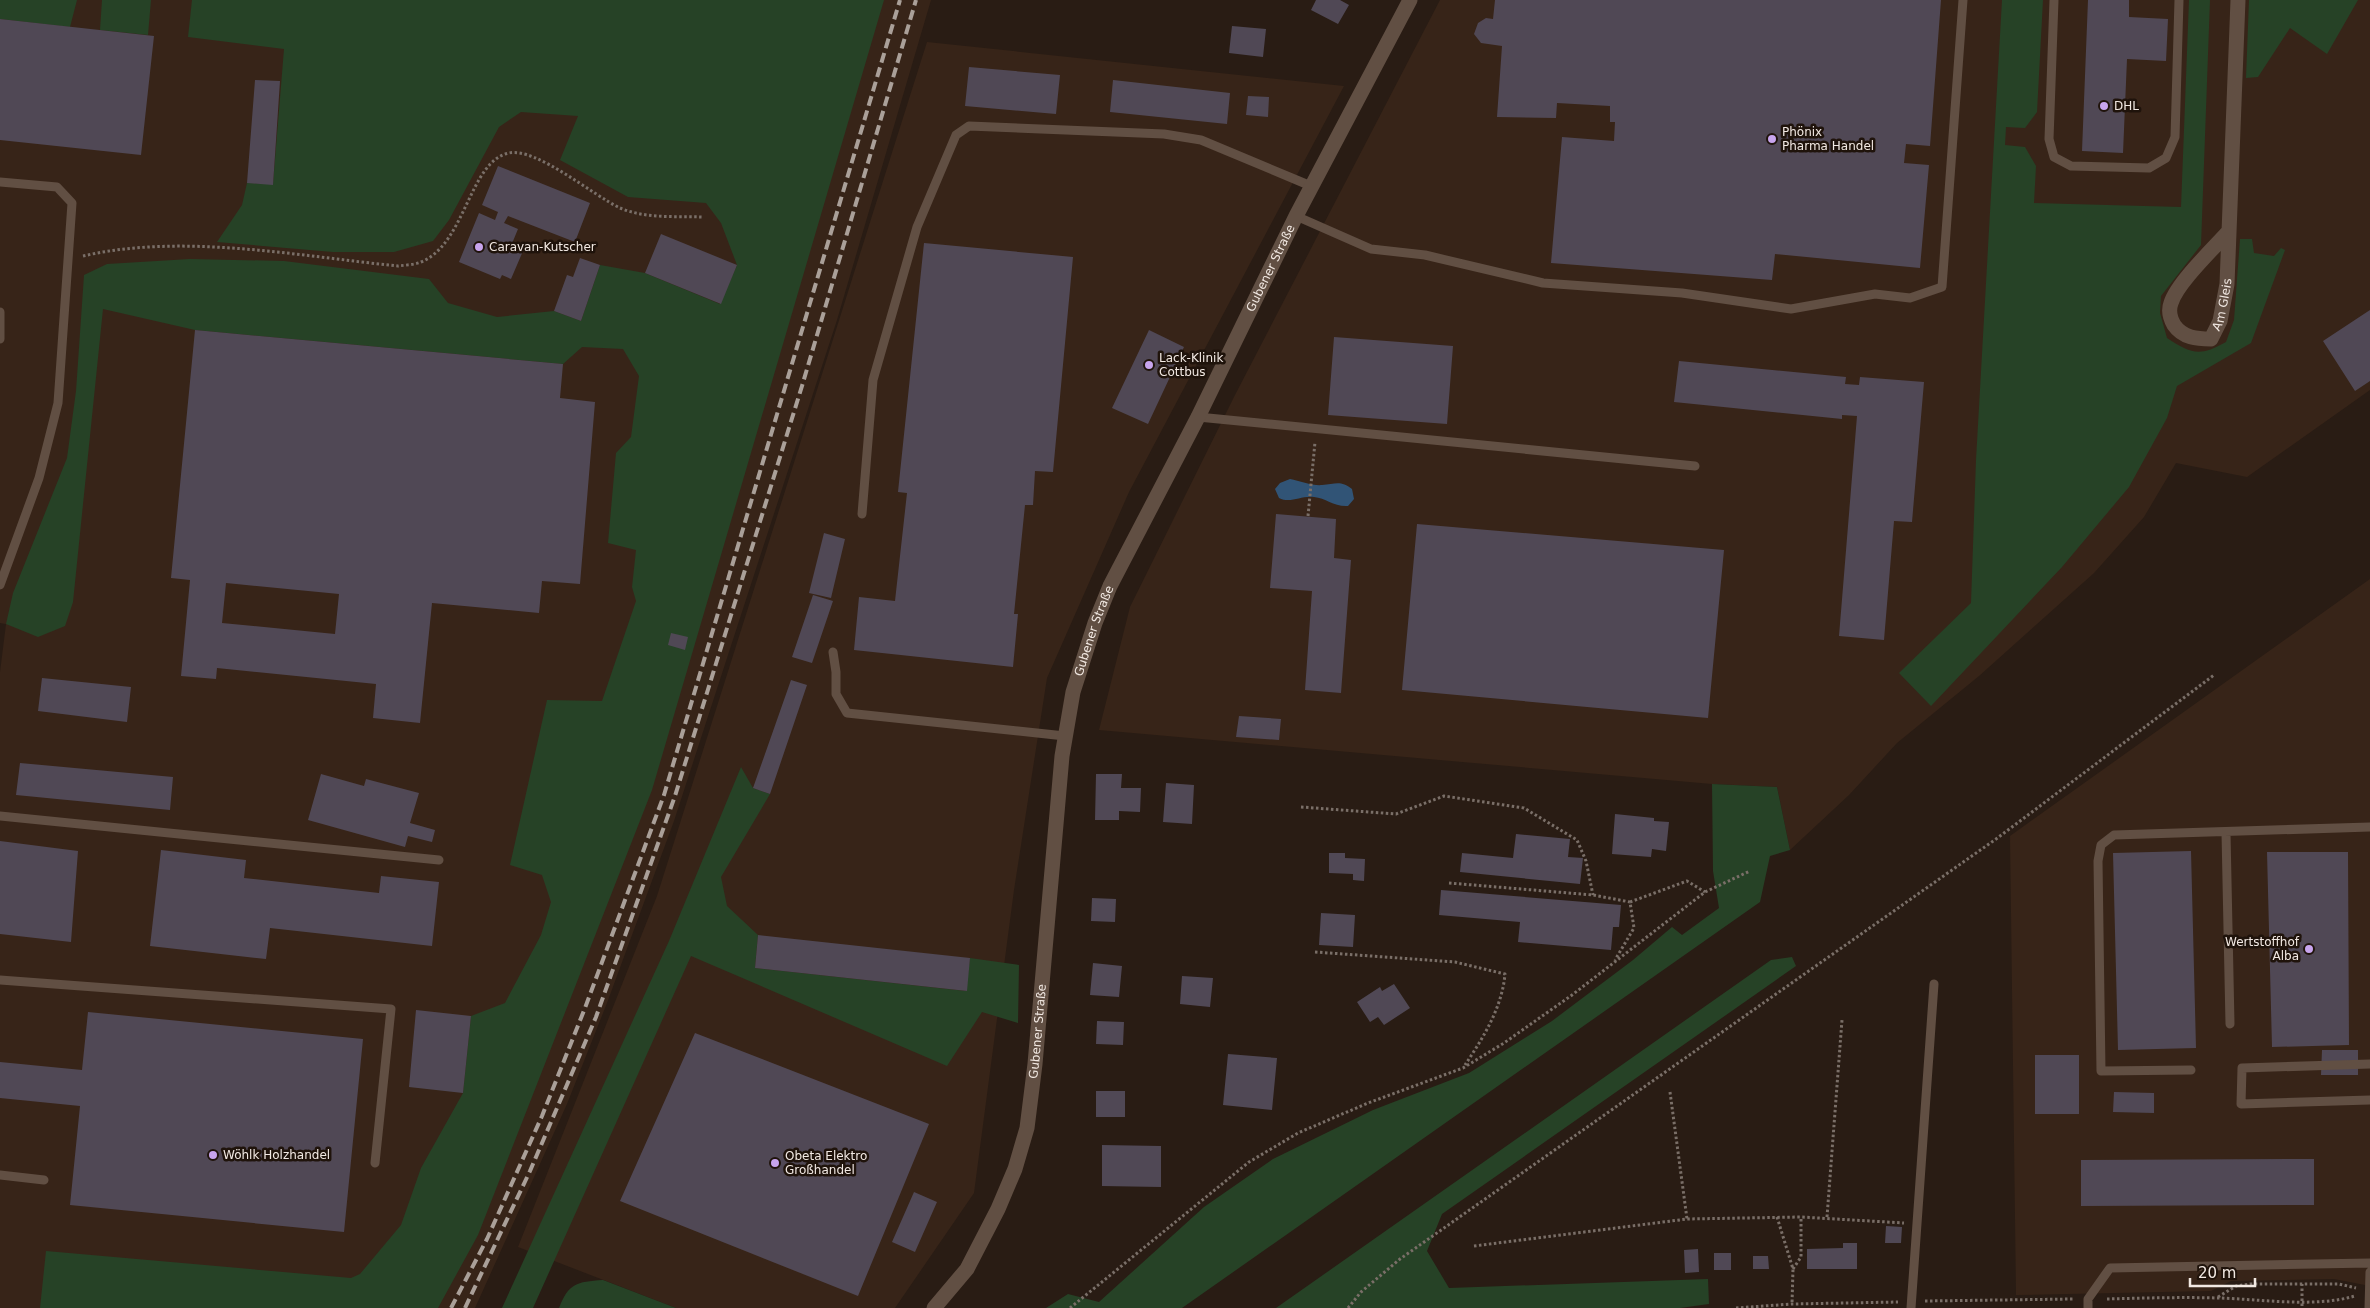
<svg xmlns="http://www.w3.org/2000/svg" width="2370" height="1308" font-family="'DejaVu Sans',sans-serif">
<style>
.built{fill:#372418}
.green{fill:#264226}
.water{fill:#315476}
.building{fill:#504855;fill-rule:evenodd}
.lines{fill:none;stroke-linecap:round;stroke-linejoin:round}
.path{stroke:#7a6f68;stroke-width:3;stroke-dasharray:2.5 2.5;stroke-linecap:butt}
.lane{stroke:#614f43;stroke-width:9}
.street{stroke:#614f43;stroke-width:15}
.rail{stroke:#aaa099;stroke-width:4;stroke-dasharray:10 5;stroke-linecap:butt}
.poi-dot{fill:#c8a5ee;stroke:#1f130b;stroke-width:2}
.labels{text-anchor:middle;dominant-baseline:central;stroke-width:5;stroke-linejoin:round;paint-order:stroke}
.poi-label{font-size:12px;fill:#f2e9e3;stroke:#1f130b;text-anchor:start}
.street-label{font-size:12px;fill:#f2e9e3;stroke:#1f130b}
</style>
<rect width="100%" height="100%" fill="#291c14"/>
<path class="built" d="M 0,0 L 931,0 L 837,320 L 674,821 L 607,1003 L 567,1104 L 475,1308 L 0,1308 L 0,672 L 6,624 L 0,623 Z
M 1440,0 L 2370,0 L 2370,390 L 2247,477 L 2176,463 L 2144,517 L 2094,573 L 1979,676 L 1897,743 L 1849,795 L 1790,850 L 1777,787 L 1712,784 L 1099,730 L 1130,607 L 1235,395 Z
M 927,42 L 1344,86 L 1129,492 L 1047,678 L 1014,890 L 974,1193 L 895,1308 L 676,1308 L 518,1247 L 657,896 Z
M 2370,579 L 2370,1286 L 2334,1279 L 2231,1281 L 2211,1291 L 2016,1295 L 2010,836 Z"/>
<path class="green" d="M 0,0 L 77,0 L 70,27 L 0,19 Z
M 102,0 L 151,0 L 148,35 L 100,30 Z
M 192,0 L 884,0 L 652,790 L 478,1235 L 438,1308 L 40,1308 L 46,1251 L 351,1278 L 360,1274 L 401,1225 L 421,1168 L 463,1093 L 471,1016 L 505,1003 L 541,935 L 551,902 L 542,875 L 510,865 L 547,700 L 602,701 L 636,601 L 632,587 L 636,550 L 608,543 L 616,453 L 631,437 L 639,376 L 623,349 L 582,347 L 563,364 L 195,330 L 103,309 L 73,602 L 65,626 L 38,637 L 6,624 L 13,593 L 67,458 L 76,391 L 84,275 L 107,264 L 190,259 L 284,261 L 429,279 L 448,303 L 497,317 L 554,311 L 581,321 L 600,265 L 645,273 L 720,304 L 737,265 L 721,223 L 706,203 L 628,197 L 560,160 L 578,116 L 521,112 L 499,127 L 449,220 L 433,241 L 394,252 L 333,252 L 217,242 L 242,205 L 247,183 L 273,184 L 284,49 L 188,37 Z
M 2002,0 L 2043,0 L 2037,112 L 2025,128 L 2006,127 L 2005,145 L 2025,147 L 2036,166 L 2034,203 L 2181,207 L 2189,0 L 2210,0 L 2201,245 L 2161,296 L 2160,313 L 2167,338 C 2192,354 2199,357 2226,342 L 2234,320 L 2240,239 L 2252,239 L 2254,253 L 2274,256 L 2281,248 L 2285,250 L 2251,343 L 2177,386 L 2167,418 L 2129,487 L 2062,567 L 1931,706 L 1899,673 L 1971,603 L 1976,460 Z
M 2249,0 L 2358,0 L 2327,54 L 2290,28 L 2258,77 L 2246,78 Z
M 741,767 L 753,788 L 770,794 L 721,877 L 727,906 L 758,935 L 755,968 L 966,991 L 970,958 L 1019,965 L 1018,1023 L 982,1012 L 947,1066 L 691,956 L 533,1308 L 502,1308 L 669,941 Z
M 1712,784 L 1777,787 L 1790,850 L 1770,856 L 1760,902 L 1182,1308 L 1046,1308 L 1068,1294 L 1099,1302 L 1204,1207 L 1273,1159 L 1373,1110 L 1469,1073 L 1552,1021 L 1633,960 L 1672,927 L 1682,935 L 1719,908 L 1713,871 Z
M 1792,957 L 1796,966 L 1442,1214 L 1427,1251 L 1449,1288 L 1708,1279 L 1709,1304 L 1680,1308 L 1276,1308 L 1771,960 Z
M 603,1280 L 676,1308 L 559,1308 C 569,1283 576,1282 603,1280 Z"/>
<path class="water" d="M 1290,479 C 1300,481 1313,486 1322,485 C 1335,484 1341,480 1352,489 L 1354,499 L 1348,506 C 1334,507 1326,498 1314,497 C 1301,495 1291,504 1279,498 L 1275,489 L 1280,483 Z"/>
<path class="building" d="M 1316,0 L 1340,0 L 1349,5 L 1338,24 L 1311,10 Z
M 1495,0 L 1941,0 L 1930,146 L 1906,144 L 1904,163 L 1929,165 L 1920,268 L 1775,254 L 1772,280 L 1551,263 L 1562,137 L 1614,141 L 1615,122 L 1610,122 L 1610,106 L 1557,103 L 1556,118 L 1497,117 L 1502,46 L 1481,43 L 1474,34 L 1478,23 L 1486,18 L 1493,19 Z
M 2088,0 L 2129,0 L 2129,17 L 2168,19 L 2166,61 L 2127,59 L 2123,153 L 2082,151 Z
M 0,19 L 154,36 L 141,155 L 0,140 Z
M 1232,26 L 1266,29 L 1263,57 L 1229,53 Z
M 969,67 L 1060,75 L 1056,114 L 965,106 Z
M 255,80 L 280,81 L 273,185 L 247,183 Z
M 1113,80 L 1230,93 L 1227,124 L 1110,112 Z
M 1248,96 L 1269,97 L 1268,117 L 1246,115 Z
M 498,166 L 590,203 L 575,242 L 508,216 L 504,223 L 518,229 L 511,246 L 523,251 L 511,279 L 502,275 L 500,279 L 459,262 L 479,213 L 495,220 L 498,212 L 482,205 Z
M 661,234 L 737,265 L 721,304 L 645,273 Z
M 924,243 L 1073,257 L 1053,472 L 1035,471 L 1033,505 L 1025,505 L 1014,614 L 1018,614 L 1013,667 L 854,650 L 859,597 L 895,601 L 907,493 L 898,492 Z
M 580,258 L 600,265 L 581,321 L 554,311 L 567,275 L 573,277 Z
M 2370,310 L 2370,381 L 2355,391 L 2323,341 Z
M 195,330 L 563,364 L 560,398 L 595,402 L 580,584 L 542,581 L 539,613 L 432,603 L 420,723 L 373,718 L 376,684 L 217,668 L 216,679 L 181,676 L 190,580 L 171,578 ZM 226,583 L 339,594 L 335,634 L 222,623 Z
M 1149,330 L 1184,347 L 1148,424 L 1112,408 Z
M 1334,337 L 1453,346 L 1447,424 L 1328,415 Z
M 1679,361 L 1846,377 L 1845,384 L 1859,385 L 1860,377 L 1924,382 L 1912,522 L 1894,521 L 1884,640 L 1839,636 L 1857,416 L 1842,415 L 1842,419 L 1674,402 Z
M 1276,514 L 1336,519 L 1334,558 L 1351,560 L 1341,693 L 1305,690 L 1312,591 L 1270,588 Z
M 1417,524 L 1724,550 L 1708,718 L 1402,690 Z
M 824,533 L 845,539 L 831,598 L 809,593 Z
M 813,595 L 833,601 L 812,663 L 792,657 Z
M 671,633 L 688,637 L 685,650 L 668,645 Z
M 42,678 L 131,687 L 127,722 L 38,711 Z
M 791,680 L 807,685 L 770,794 L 753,788 Z
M 1239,716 L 1281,719 L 1279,740 L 1236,737 Z
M 20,763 L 173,777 L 170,810 L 16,795 Z
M 321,774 L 364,786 L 366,779 L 419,793 L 410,823 L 435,830 L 432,842 L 408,836 L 405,847 L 308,820 Z
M 1096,774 L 1122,774 L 1121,788 L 1141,788 L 1140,812 L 1119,811 L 1119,820 L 1095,820 Z
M 1166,783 L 1194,785 L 1192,824 L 1163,822 Z
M 1615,814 L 1654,818 L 1654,821 L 1669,822 L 1666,851 L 1652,849 L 1651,857 L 1612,854 Z
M 1516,834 L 1570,839 L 1568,857 L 1583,858 L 1580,884 L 1460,872 L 1462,853 L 1513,858 Z
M 0,841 L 78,851 L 71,942 L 0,934 Z
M 161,850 L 246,860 L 244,878 L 379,893 L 381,876 L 439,882 L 432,946 L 270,928 L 266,959 L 150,946 Z
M 2191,851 L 2196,1048 L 2118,1050 L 2113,853 Z
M 2267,852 L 2348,852 L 2349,1045 L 2272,1047 Z
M 1329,853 L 1345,853 L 1345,858 L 1365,859 L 1364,881 L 1353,880 L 1353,874 L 1329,873 Z
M 1441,890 L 1621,905 L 1619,927 L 1613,927 L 1611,950 L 1518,942 L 1520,922 L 1439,915 Z
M 1092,898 L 1116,899 L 1115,922 L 1091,921 Z
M 1321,913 L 1355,915 L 1353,947 L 1319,945 Z
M 758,935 L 970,958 L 967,991 L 755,968 Z
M 1093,963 L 1122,966 L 1119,997 L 1090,995 Z
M 1182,976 L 1213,978 L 1210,1007 L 1180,1004 Z
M 1394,984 L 1410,1008 L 1384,1025 L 1378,1017 L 1370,1022 L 1357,1002 L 1380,987 L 1382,991 Z
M 416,1010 L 471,1016 L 463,1093 L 409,1087 Z
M 88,1012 L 363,1039 L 344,1232 L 70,1205 L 80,1106 L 0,1098 L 0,1062 L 82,1070 Z
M 1097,1021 L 1124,1022 L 1123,1045 L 1096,1044 Z
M 695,1033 L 929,1124 L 858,1296 L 620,1201 Z
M 2322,1050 L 2358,1050 L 2358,1075 L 2321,1075 Z
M 1228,1054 L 1277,1058 L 1272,1110 L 1223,1105 Z
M 2035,1055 L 2079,1055 L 2079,1114 L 2035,1114 Z
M 1096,1091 L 1125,1091 L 1125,1117 L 1096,1117 Z
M 2114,1092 L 2154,1093 L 2154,1113 L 2113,1112 Z
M 1102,1145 L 1161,1146 L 1161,1187 L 1102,1186 Z
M 2314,1159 L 2314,1205 L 2081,1206 L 2081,1160 Z
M 914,1192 L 937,1202 L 915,1252 L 892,1242 Z
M 1886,1226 L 1902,1227 L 1901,1243 L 1885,1243 Z
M 1843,1243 L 1857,1243 L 1857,1269 L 1807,1269 L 1807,1249 L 1843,1248 Z
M 1698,1249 L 1699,1272 L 1685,1273 L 1684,1250 Z
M 1714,1253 L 1731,1253 L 1731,1270 L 1714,1270 Z
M 1753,1256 L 1768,1256 L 1769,1269 L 1753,1269 Z"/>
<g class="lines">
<path class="path" d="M 83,256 C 182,233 298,256 398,266 C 405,265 414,265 421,262 C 466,244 469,161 509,153 C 536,147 594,196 620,208 C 646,219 676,216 703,217
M 1308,516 L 1315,442
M 1301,807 L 1396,814 L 1444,796 L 1524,808 L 1577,840 L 1586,861 L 1593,895
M 1449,883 L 1593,895 L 1630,902 L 1634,928 L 1615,960
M 1630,902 L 1687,881 L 1705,892
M 1315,952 L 1455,962 L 1505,974 C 1502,1008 1483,1038 1465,1065
M 1670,1092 L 1687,1219
M 1777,1217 L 1793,1269 L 1792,1304
M 1827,1217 L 1842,1020
M 1474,1246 L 1687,1219 L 1801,1217 L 1904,1223
M 1793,1269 L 1801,1257 L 1801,1217
M 2218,1297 L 2236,1286 L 2250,1284 L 2339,1284 L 2356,1288
M 2107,1299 C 2144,1298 2181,1297 2218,1298 C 2261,1299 2314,1308 2355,1296
M 1925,1301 L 2073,1299
M 2302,1306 L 2302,1284
M 1070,1308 L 1249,1162 L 1298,1133 L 1368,1103 L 1463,1068 L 1504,1043 L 1572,995 L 1705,892 L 1750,871
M 1348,1308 L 1361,1292 L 1400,1259 L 1996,839 L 2214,675
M 1736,1308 L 1792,1304 L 1898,1302"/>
<path class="lane" d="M 2054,0 L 2049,139 L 2054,157 L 2071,166 L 2149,168 L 2166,158 L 2175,137 L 2179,0
M 0,182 L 57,187 L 72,203 L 58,403 L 39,478 L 0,585
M 1296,216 L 1371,249 L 1425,255 L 1543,283 L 1682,293 L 1791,309 L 1875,294 L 1910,298 L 1942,287 L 1963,0
M 0,312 L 0,339
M 1198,417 L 1695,466
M 862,514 L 873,380 L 917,227 L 956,135 L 969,126 L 1164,134 L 1201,140 L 1311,186
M 833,652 L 836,672 L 836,694 L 847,713 L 1065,736
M 0,816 L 439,860
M 2226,833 L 2230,1024
M 0,980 L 391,1009 L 375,1163
M 2370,1064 L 2242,1068 L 2241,1104 L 2370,1100
M 2191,1070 L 2101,1071 L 2098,861 L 2101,845 L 2114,835 L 2370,827
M 0,1175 L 44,1180
M 1911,1308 L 1934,984
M 2088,1308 L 2088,1299 L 2110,1268 L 2370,1263
M 2369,1308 L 2370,1272"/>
<g class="street">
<path id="s1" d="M 2229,231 C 2214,248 2177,283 2171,303 C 2168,311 2170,318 2174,325 C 2183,338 2197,339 2211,339 L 2220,321 L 2227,284 L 2238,0"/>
<path id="s2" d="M 934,1308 L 967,1269 L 998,1209 L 1015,1169 L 1027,1128 L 1035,1064 L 1062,756 L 1073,692 L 1095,623 L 1110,586 L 1198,417 L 1296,216 L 1410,0"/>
</g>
<path class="rail" d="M 451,1308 L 487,1239 L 542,1116 L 585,1008 L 664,795 L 900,0
M 465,1308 L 530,1171 L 596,1017 L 675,796 L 802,386 L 916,0"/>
</g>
<g class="poi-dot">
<circle cx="2104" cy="106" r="5"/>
<circle cx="1772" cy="139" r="5"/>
<circle cx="479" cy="247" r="5"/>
<circle cx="1149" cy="365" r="5"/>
<circle cx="2309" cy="949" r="5"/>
<circle cx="213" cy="1155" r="5"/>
<circle cx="775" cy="1163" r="5"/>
</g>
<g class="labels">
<g class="poi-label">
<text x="2114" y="106">DHL</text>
<text x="1782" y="132">Phönix<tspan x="1782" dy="14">Pharma Handel</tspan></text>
<text x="489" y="247">Caravan-Kutscher</text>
<text x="1159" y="358">Lack-Klinik<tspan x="1159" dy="14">Cottbus</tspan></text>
<text x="2299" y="942" text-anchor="end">Wertstoffhof<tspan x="2299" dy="14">Alba</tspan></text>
<text x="223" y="1155">Wöhlk Holzhandel</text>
<text x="785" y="1156">Obeta Elektro<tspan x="785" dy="14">Großhandel</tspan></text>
</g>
<g class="street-label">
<text stroke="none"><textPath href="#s2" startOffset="1112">Gubener Straße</textPath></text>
<text stroke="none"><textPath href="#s1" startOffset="194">Am Gleis</textPath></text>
<text stroke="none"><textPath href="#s2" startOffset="708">Gubener Straße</textPath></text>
<text stroke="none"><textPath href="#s2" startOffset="302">Gubener Straße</textPath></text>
</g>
</g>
<path d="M2190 1278v8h65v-8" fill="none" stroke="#f2e9e3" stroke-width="2.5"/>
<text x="2198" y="1278" font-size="15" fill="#f2e9e3" stroke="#1f130b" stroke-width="4" paint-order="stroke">20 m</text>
</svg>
